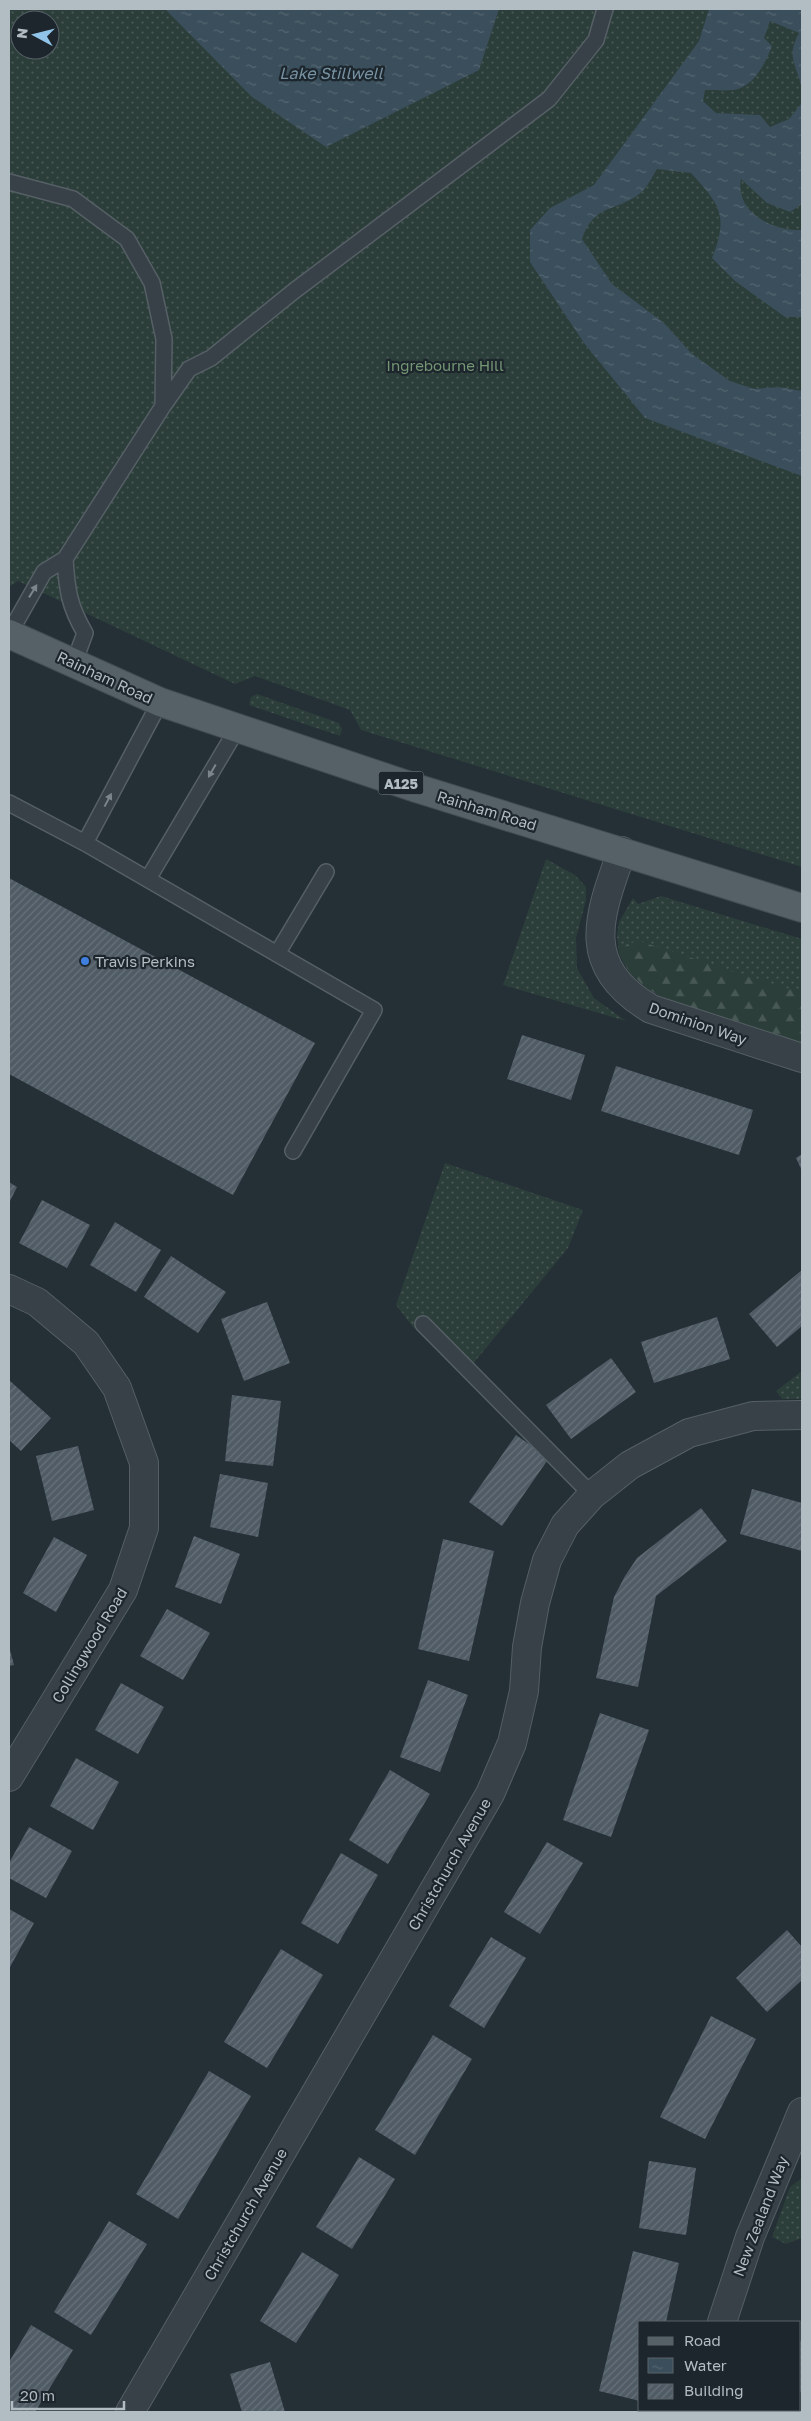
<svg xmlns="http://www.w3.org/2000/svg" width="811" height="2421" font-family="'Golos Text',sans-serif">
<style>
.grass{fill:url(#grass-dots);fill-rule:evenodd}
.forest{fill:url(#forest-firs)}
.water{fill:url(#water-ripples);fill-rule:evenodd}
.building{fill:url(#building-hatch)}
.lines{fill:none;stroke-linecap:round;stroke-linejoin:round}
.service-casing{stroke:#555f65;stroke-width:18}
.minor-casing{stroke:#555f65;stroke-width:30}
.primary-casing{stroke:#414a50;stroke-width:30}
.service{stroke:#374147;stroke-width:15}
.minor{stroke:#374147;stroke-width:28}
.primary{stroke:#556067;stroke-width:28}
.oneway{fill:#7b858b}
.shop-dot{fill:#3f7fe0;stroke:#1d262c;stroke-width:2}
.labels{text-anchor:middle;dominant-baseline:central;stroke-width:4.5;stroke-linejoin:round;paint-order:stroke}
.shield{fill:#1d262c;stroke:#858f96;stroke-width:1}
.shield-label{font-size:14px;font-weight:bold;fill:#b2bcc3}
.park-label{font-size:15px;fill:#749675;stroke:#1d262c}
.street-label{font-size:15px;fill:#b2bcc3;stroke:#1d262c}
.poi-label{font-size:15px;fill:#b2bcc3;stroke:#1d262c;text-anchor:start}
.water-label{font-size:16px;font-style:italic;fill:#7792a3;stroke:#1d262c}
</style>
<defs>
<pattern id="grass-dots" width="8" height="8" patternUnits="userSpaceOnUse" patternTransform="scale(1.25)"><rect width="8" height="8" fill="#2c3e3a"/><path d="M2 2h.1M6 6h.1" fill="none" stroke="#485855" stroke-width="1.8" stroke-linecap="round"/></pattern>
<pattern id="forest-firs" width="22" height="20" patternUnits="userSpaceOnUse" patternTransform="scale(1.25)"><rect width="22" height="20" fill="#2c3e3a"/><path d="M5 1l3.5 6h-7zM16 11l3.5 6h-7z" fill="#485855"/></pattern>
<pattern id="water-ripples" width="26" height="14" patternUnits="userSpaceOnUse" patternTransform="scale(1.25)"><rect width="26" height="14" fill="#3a4e5b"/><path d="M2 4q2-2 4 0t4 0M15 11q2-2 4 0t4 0" fill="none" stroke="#546671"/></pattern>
<pattern id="building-hatch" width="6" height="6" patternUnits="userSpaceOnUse" patternTransform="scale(1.25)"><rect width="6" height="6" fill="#505c65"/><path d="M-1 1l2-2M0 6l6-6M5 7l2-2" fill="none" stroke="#677179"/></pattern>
</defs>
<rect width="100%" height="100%" fill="#242f36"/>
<path class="grass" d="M 9,9 L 802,9 L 802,867 L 361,730 L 350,710 L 255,676 L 235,684 L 18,581 L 9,587 ZM 20,20 L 50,20 L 50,50 L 20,50 Z
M 257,694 L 339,723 L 342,729 L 340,736 L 249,705 L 251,697 Z
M 546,859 L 575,875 L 586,887 L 586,900 L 576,938 L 577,968 L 594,998 L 626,1021 L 503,985 Z
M 661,896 L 802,939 L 802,1043 L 663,998 L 630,974 L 619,954 L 617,935 L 619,922 L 633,898 L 638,904 Z
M 445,1163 L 583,1210 L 568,1248 L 463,1376 L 413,1327 L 396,1305 Z
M 802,1371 L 802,1399 L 782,1399 L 776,1391 Z
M 802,2178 L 802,2238 L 786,2244 L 772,2237 L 790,2187 Z"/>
<path class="forest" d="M 639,941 L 802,993 L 802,1043 L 663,998 C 640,985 632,977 619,954 L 627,944 Z"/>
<path class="water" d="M 165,9 L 499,9 L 479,70 L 326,147 L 252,97 Z
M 709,9 L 802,9 L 802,204 L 790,212 L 767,203 L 741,179 C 735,213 773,231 802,230 L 802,317 L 785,317 L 735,281 L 712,258 C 729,215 720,205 691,173 L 657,169 C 652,177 646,190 638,195 C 614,212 594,204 582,239 L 612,284 L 664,323 L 692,354 L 730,381 L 754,389 L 779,387 L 802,391 L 802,476 L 645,418 L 584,343 L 530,262 L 530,230 L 550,208 L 594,185 L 699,41 ZM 770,21 L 799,33 C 788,54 793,59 800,81 C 802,88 801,97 801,104 L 789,119 L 770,127 L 760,115 L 716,113 L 703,101 L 705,90 C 714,90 724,91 734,90 C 754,87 766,62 772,46 L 764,38 Z"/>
<path class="building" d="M 9,878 L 315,1043 L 233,1195 L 9,1074 Z
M 522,1035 L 585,1055 L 571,1100 L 507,1079 Z
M 616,1066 L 753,1110 L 739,1155 L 601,1111 Z
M 802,1154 L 802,1171 L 796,1158 Z
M 9,1182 L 17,1187 L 9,1203 Z
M 42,1200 L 90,1225 L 67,1268 L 19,1243 Z
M 115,1222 L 161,1250 L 136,1292 L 90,1265 Z
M 171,1256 L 226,1292 L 198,1333 L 144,1297 Z
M 802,1270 L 802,1326 L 777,1347 L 749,1314 Z
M 267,1302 L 290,1363 L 244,1381 L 221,1319 Z
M 717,1317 L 730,1359 L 654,1383 L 641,1342 Z
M 611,1358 L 636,1392 L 571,1439 L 546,1405 Z
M 9,1380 L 51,1418 L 21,1451 L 9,1440 Z
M 232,1395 L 281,1401 L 273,1466 L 225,1461 Z
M 516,1435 L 549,1458 L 502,1526 L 469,1502 Z
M 78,1446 L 94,1510 L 52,1521 L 36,1456 Z
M 220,1474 L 268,1483 L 258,1537 L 210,1527 Z
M 752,1489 L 802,1503 L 802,1551 L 740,1534 Z
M 701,1508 L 727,1541 L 656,1596 L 638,1687 L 596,1678 L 614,1597 L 625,1576 L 637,1558 Z
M 194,1536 L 240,1554 L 221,1604 L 175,1587 Z
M 54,1537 L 87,1555 L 56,1612 L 23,1593 Z
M 443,1539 L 494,1551 L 469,1661 L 418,1649 Z
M 167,1609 L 210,1633 L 183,1680 L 140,1656 Z
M 9,1646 L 14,1665 L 9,1666 Z
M 428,1680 L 468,1695 L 440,1772 L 400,1757 Z
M 121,1683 L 164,1707 L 138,1754 L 95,1730 Z
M 600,1713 L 649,1730 L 611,1837 L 563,1820 Z
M 76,1758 L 119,1782 L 93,1830 L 50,1806 Z
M 390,1770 L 430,1794 L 388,1864 L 349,1840 Z
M 29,1827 L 72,1851 L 46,1898 L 9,1878 L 9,1863 Z
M 547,1842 L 583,1863 L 540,1934 L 504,1912 Z
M 341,1853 L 378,1875 L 338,1944 L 301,1923 Z
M 9,1909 L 34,1923 L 9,1969 Z
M 787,1930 L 802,1947 L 802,1980 L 767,2012 L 736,1978 Z
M 491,1937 L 526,1958 L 484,2028 L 449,2006 Z
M 281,1949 L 323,1975 L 267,2068 L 224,2042 Z
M 711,2016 L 756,2039 L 705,2139 L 660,2117 Z
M 433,2035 L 472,2059 L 415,2155 L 375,2130 Z
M 209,2071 L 251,2096 L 178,2219 L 136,2194 Z
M 359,2157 L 395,2179 L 352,2249 L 316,2227 Z
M 649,2161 L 696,2168 L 686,2235 L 639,2228 Z
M 109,2221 L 147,2244 L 91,2335 L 54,2312 Z
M 633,2251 L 679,2263 L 666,2322 L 640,2322 L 640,2401 L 599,2391 Z
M 302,2252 L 339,2275 L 296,2343 L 260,2321 Z
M 31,2325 L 73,2350 L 35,2412 L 9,2412 L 9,2362 Z
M 802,2336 L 802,2393 L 800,2392 L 800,2343 Z
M 270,2362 L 285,2412 L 242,2412 L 230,2374 Z"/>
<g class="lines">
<g class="service-casing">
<path id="service" d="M 9,182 L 73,199 L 127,239 L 152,283 L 164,339 L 163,406 L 65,559
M 163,406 L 189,369 L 211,358 L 294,291 L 549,99 L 596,40 L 605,9
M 9,634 L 44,572 L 65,559 C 67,590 69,606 85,633 L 74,663
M 9,803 L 85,843 L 374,1010 L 293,1151
M 85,843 L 160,702
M 148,879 L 237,729
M 277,954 L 326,872
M 423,1324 L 592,1495"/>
</g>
<g class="minor-casing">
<path id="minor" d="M 622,851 C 598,918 579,966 651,1009 L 802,1058
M 9,1289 L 37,1302 L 86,1343 L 117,1388 L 144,1463 L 144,1528 L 123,1590 L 9,1777
M 722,2322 L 750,2237 L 802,2112
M 130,2412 L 490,1794 L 512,1743 L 524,1691 L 527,1647 L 535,1603 L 547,1560 L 565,1525 L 592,1495 L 630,1465 L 689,1433 L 753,1416 L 802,1415
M 700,2412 L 701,2410"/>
</g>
<g class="primary-casing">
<path id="primary" d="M 9,634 L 160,702 L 419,789 L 802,908"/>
</g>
<use href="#service" class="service"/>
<use href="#minor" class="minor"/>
<use href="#primary" class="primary"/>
</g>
<defs><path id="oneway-solid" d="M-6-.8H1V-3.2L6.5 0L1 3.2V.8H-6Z" transform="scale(1.25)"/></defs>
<g class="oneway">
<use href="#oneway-solid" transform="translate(33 591) rotate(-58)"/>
<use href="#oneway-solid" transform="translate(212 771) rotate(120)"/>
<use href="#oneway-solid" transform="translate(108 800) rotate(-62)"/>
</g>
<circle class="shop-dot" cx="85" cy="961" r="5"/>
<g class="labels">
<rect class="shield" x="378.5" y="771.5" width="45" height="23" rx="4"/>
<g class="shield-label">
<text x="401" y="783">A125</text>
</g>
<g class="park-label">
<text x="445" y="365">Ingrebourne Hill</text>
</g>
<g class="street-label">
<text transform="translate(105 677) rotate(25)">Rainham Road</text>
<text transform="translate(487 810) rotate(17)">Rainham Road</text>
<text transform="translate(698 1023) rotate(19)">Dominion Way</text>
<text transform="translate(89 1645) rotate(-59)">Collingwood Road</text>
<text transform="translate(449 1864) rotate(-60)">Christchurch Avenue</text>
<text transform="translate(245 2214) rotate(-60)">Christchurch Avenue</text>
<text transform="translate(760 2216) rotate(-69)">New Zealand Way</text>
</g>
<g class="poi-label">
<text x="95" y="961">Travis Perkins</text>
</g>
<g class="water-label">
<text x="331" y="73">Lake Stillwell</text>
</g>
</g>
<rect width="811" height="2421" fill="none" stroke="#b2bcc3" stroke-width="20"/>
<rect x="638" y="2321" width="162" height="90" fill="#1d262c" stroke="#596268"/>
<rect x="648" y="2337" width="25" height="8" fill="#556067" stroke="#596268"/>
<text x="684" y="2346" font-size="15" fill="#b2bcc3">Road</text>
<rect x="648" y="2358" width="25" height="15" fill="url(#water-ripples)" stroke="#596268"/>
<text x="684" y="2371" font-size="15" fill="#b2bcc3">Water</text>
<rect x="648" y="2384" width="25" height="15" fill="url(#building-hatch)" stroke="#596268"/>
<text x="684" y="2396" font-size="15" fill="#b2bcc3">Building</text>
<g transform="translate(35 35) rotate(277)"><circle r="24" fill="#1d262c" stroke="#596268"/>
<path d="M0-4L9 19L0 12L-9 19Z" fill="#91c4e9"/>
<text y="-8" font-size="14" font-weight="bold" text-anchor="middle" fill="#b2bcc3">N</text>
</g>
<path d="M12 2401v8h112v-8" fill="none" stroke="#b2bcc3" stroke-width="2.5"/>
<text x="20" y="2401" font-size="15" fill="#b2bcc3" stroke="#1d262c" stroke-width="4" paint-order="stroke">20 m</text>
</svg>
